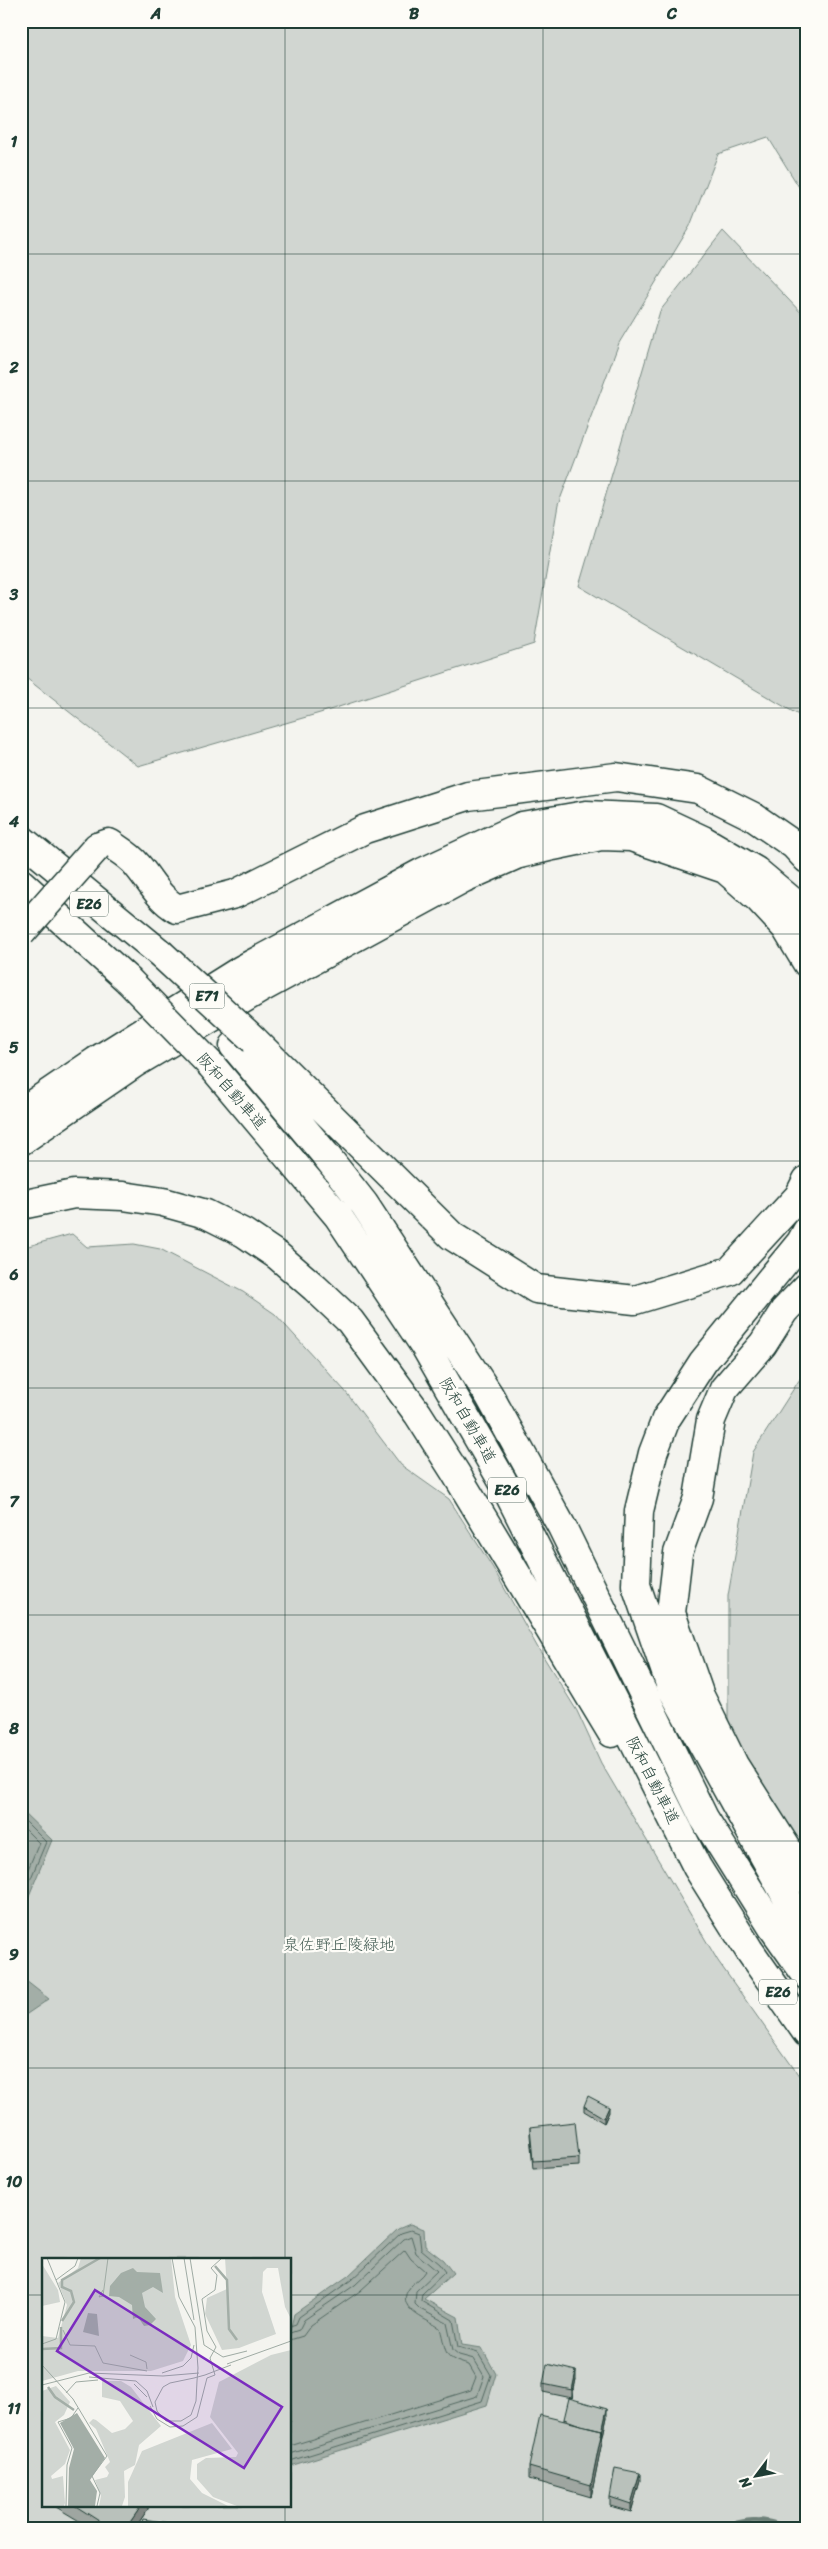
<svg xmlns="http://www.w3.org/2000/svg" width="828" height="2549" font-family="Sriracha,'Klee One',sans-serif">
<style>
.green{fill:#d1d6d1;stroke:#788a82;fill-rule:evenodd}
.water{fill:#a3aea7;stroke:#6e8179}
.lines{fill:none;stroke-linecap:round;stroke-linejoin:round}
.shore{stroke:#546a62;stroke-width:1}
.stream{stroke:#6e8179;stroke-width:5.5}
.minor-casing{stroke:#1f3d34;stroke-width:31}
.highway-casing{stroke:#1f3d34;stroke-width:31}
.minor{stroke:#fdfcf7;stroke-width:28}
.highway{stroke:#fdfcf7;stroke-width:28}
.minor-bridge-casing{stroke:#1f3d34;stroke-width:31;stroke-linecap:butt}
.highway-bridge-casing{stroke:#1f3d34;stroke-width:31;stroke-linecap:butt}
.minor-bridge{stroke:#fdfcf7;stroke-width:28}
.highway-bridge{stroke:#fdfcf7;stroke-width:28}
.wall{fill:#9fa6a1;stroke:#1f3d34}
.shaded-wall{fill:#828783;stroke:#1f3d34}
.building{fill:#b9c1bb;stroke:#1f3d34}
.grid{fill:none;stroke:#1f3d34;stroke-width:1;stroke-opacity:0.55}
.labels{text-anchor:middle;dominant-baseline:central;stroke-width:4.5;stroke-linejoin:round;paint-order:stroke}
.shield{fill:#fdfcf7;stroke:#62766e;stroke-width:1}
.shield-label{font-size:15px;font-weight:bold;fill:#1f3d34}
.street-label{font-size:16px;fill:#1f3d34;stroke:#fdfcf7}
.park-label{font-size:16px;fill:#435c53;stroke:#fdfcf7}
.inset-river{fill:none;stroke:#a3aea7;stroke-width:2.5}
.inset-road{fill:none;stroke:#9faba4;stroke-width:1}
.view{fill:#7b2cbf;fill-opacity:0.15;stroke:#7b2cbf;stroke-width:2.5}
.inset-edge{fill:none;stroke:#1f3d34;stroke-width:2.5}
.neatline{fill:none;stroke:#1f3d34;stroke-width:2}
.grid-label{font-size:16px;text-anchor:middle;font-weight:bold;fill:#1f3d34}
</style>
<rect width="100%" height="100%" fill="#f4f4ef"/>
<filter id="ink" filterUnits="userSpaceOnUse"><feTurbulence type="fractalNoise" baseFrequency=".02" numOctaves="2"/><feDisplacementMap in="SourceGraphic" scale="10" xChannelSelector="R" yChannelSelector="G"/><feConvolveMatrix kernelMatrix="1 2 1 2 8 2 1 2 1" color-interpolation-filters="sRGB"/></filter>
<g filter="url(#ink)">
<path class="green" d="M 21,21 L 807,21 L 807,200 L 768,137 L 718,154 L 690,226 L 619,343 L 558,505 L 534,644 L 320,713 L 138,766 L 21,674 Z
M 723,231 L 807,319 L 807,720 L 579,586 L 660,311 Z
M 72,1234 L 87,1247 L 134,1244 L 160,1249 L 243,1292 L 275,1314 L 345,1391 L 401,1465 L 449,1499 L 493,1568 L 538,1648 L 577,1711 L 601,1763 L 718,1961 L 807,2087 L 807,2528 L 21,2528 L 21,1248 ZM 44,2259 L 290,2259 L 290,2505 L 44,2505 Z
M 807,1368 L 807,1854 L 728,1729 L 728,1596 L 753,1452 Z"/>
<path class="water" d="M 21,1810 L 52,1840 L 21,1915 Z
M 21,1977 L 49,1999 L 21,2018 Z
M 410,2224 L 424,2229 L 425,2246 L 443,2260 L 453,2273 L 424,2299 L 458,2317 L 462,2345 L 482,2348 L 496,2374 L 487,2405 L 290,2466 L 290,2331 L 294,2314 L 348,2276 L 398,2229 Z"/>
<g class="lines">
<path class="shore" d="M 21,1817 L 46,1842 L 21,1902
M 21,1825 L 39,1843 L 21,1886
M 290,2326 L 296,2324 L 299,2317 L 351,2280 L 401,2233 L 411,2230 L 419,2233 L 421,2249 L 439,2264 L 445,2272 L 422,2294 L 421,2301 L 453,2320 L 458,2347 L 478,2353 L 491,2375 L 482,2401 L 290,2461
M 290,2333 L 299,2330 L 304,2320 L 355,2285 L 404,2239 L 411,2236 L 416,2253 L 437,2271 L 416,2291 L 415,2304 L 420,2309 L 447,2323 L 453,2350 L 459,2355 L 474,2359 L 484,2376 L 477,2396 L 290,2454
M 290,2340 L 303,2336 L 311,2325 L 360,2291 L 405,2250 L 411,2259 L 425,2271 C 422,2277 415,2280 411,2286 C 392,2308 426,2319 440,2328 C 447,2353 442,2358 469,2365 L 476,2377 L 471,2390 L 290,2446"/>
<path class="stream" d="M 718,2528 C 744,2521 761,2516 786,2528"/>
<g class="minor-casing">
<path id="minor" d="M 97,847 L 109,843 C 119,850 130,856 137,865 C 150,880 159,899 177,909 L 235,894 L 365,829 L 468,796 L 616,777 L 698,789 L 752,816 L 794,845 L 807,859
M 807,1287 L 784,1311 L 763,1344 L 724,1389 L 711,1420 L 698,1498 L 678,1553 L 671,1613 L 700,1696 L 734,1765 L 807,1880"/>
</g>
<g class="highway-casing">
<path id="highway" d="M 21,839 L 160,953
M 21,883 L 128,980
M 254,1040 L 452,1236 L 536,1289 L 635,1300 L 730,1271 L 799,1196 L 807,1180
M 234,1046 L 324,1153 L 364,1204 L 489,1395 L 562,1527 L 704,1818 L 773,1928 L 807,1976
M 211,1065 L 338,1216 L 426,1348 L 502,1480 L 697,1867 L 749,1950 L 807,2033
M 21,1112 L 96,1061 L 241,970 L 423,872 L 522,826 L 586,815 L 656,818 L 703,840 L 756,871 L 800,908 L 807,920
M 21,1141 L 135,1063 L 260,989 L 464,878 L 516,855 L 553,846 L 601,836 L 631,837 L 725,869 L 759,899 L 786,928 L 807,963
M 21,1205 L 74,1194 L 123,1196 L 163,1202 L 206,1214 L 244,1233 L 278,1256 L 315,1288 L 350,1321 L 418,1414 L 455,1472 L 612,1733
M 807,1231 L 801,1242 L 703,1362 L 666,1419 L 653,1453 L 639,1511 L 636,1585 L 671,1687 L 807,1934"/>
</g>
<use href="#minor" class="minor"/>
<use href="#highway" class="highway"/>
<g class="minor-bridge-casing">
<path id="minor-bridge" d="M 21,933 L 97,847"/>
</g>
<g class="highway-bridge-casing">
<path id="highway-bridge" d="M 160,953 L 254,1040
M 128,980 L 211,1065"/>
</g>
<use href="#minor-bridge" class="minor-bridge"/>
<use href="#highway-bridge" class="highway-bridge"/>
</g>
<path class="wall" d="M 584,2106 L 609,2112 L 604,2123 L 584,2111 Z
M 530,2127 L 579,2158 L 579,2166 L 533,2169 L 530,2135 Z
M 576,2379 L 572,2398 L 543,2392 L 543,2384 Z
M 607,2417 L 602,2440 L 591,2497 L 529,2479 L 529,2467 L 564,2421 L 564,2419 Z
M 640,2481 L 631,2512 L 610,2506 L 610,2497 Z
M 56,2505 L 148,2505 L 148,2509 L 135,2528 L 91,2528 L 56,2507 Z"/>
<path class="shaded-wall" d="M 609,2107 L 609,2112 L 604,2123 L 604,2118 Z
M 576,2371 L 576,2379 L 572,2398 L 572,2390 Z
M 607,2409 L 607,2417 L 602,2440 L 602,2432 Z
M 602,2430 L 602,2442 L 591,2497 L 591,2485 Z
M 640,2473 L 640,2481 L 631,2512 L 631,2504 Z
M 142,2505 L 148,2505 L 148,2509 L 135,2528 L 126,2528 Z"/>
<path class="building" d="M 588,2096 L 609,2107 L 604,2118 L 584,2106 Z
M 575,2122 L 579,2158 L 533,2161 L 530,2127 Z
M 547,2364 L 576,2371 L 572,2390 L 543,2384 Z
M 569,2398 L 607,2409 L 602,2432 L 602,2430 L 580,2425 L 564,2419 Z
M 540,2415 L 602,2430 L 591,2485 L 529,2467 Z
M 615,2468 L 640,2473 L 631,2504 L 610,2497 Z
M 74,2505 L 142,2505 L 126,2528 L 110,2528 Z
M 143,2519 L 189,2526 L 189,2528 L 140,2528 Z"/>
</g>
<path class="grid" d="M 285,21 L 285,2259M 543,21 L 543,2528M 21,254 L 807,254M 21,481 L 807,481M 21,708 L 807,708M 21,934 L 807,934M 21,1161 L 807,1161M 21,1388 L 807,1388M 21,1615 L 807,1615M 21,1841 L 807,1841M 21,2068 L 807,2068M 21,2295 L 44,2295M 290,2295 L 807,2295M 285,2505 L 285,2528"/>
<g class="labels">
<g class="shield">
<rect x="70" y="891.5" width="38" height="25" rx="4"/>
<rect x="189.5" y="983.5" width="35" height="25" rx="4"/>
<rect x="488" y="1477.5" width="38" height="25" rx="4"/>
<rect x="759" y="1979.5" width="38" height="25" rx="4"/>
</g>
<g class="shield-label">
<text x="89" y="904">E26</text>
<text x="207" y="996">E71</text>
<text x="507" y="1490">E26</text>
<text x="778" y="1992">E26</text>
</g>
<g class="street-label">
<text transform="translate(232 1091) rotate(49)">阪和自動車道</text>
<text transform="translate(468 1420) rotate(60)">阪和自動車道</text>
<text transform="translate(653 1780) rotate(63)">阪和自動車道</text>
</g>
<g class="park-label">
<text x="339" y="1944">泉佐野丘陵緑地</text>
</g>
</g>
<g transform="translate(42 2258)">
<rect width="249" height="249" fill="#f4f4ef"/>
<path d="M 39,0 L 129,0 L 133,39 L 149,87 L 141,103 L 109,113 L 36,113 L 0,123 L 0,78 L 16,80 L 25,47 L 16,25 L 36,10 ZM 183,0 L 249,0 L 249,61 L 243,49 L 236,10 L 225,10 L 221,14 L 220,34 L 234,76 L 197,90 L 180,92 L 163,56 L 165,40 L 185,31 ZM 0,6 L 16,32 L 18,44 L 0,48 ZM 249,92 L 249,248 L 195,248 L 171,239 L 155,221 L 155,206 L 164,200 L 194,199 L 196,195 L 168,159 L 177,124 L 229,97 ZM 60,123 L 79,123 L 89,129 L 119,168 L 97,187 L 93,207 L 82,213 L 83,239 L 80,248 L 57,248 L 59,238 L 53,222 L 65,219 L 67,215 L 63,209 L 68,204 L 54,171 L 47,165 L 51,161 L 54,162 L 70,175 L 83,171 L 91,163 L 78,143 L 60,139 ZM 14,128 L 28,144 L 22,157 L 13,164 L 28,192 L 23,206 L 9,218 L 10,221 L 21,218 L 23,245 L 22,248 L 0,248 L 0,133 ZM 170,165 L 190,191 L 150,202 L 148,221 L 160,235 L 186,248 L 86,248 L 86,224 L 100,193 Z" fill="#d1d6d1"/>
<path d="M 91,10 L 95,14 L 118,15 L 121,35 L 111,29 L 100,35 L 103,49 L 114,61 L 108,67 L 102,68 L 96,59 L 91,61 L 90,47 L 77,39 L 67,38 L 68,28 L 79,15 ZM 46,55 L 55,56 L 57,78 L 41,74 ZM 35,155 L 63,200 L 48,222 L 55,233 L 53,248 L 26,248 L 27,210 L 32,191 L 18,165 Z" fill="#a3aea7"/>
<path class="inset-river" d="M 173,8 L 185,22 L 187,71 L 195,82M 20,63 L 32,44 L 29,33 L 20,29 L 20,22 L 58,0M 0,91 L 19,90 L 19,69M 6,129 L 13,139 L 32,152"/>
<path class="inset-road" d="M 130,0 L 137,39 L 153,69 L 156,110 L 155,123 L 154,143 L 149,157 L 139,163 L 124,163 L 115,153 L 113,144 L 121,129 L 128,125 L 152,120 L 163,117 L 189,107M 142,0 L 152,62M 148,0 L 162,87 L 181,99 L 205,93M 14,22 L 33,8 L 36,0M 61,32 L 57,39 L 61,38 L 66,0M 21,72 L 28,87 L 53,88 L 61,105 L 105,113M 0,86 L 14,81 L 23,44 L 5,0M 88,97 L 104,104 L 105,111M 185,106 L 249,83M 0,107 L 31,141 L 65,198 L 50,218 L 58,235 L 55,248M 120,115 L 141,108 L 149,100 L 152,87M 47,119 L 94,123 L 105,133 L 111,149M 92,126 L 105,139M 0,127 L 47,115 L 121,118 L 157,115M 24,135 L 34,124 L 56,122M 108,148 L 115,161 L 128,169 L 141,168 L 155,159 L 165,120 L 173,117 L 168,100 L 174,89 L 165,73 L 160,41 L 173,32 L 175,17 L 169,10 L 180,0M 24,248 L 25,207 L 30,190 L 16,164 L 29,160 L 36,150"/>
<path class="view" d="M 53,32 L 240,149 L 202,210 L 15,93 Z"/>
<rect width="249" height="249" class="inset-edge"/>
</g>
<rect width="828" height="2549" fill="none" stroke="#fdfcf7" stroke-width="55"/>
<g transform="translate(756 2476) rotate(238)" stroke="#fdfcf7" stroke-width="4" paint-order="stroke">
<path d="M0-4L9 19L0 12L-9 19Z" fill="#1f3d34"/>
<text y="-8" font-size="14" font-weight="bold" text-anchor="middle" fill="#1f3d34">N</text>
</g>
<rect x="28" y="28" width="772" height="2494" class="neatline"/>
<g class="grid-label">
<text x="156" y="19">A</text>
<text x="414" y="19">B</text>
<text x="672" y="19">C</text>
<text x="14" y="147">1</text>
<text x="14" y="373">2</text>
<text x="14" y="600">3</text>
<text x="14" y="827">4</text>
<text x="14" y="1053">5</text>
<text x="14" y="1280">6</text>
<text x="14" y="1507">7</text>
<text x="14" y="1734">8</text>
<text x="14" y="1960">9</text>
<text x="14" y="2187">10</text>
<text x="14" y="2414">11</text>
</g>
</svg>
